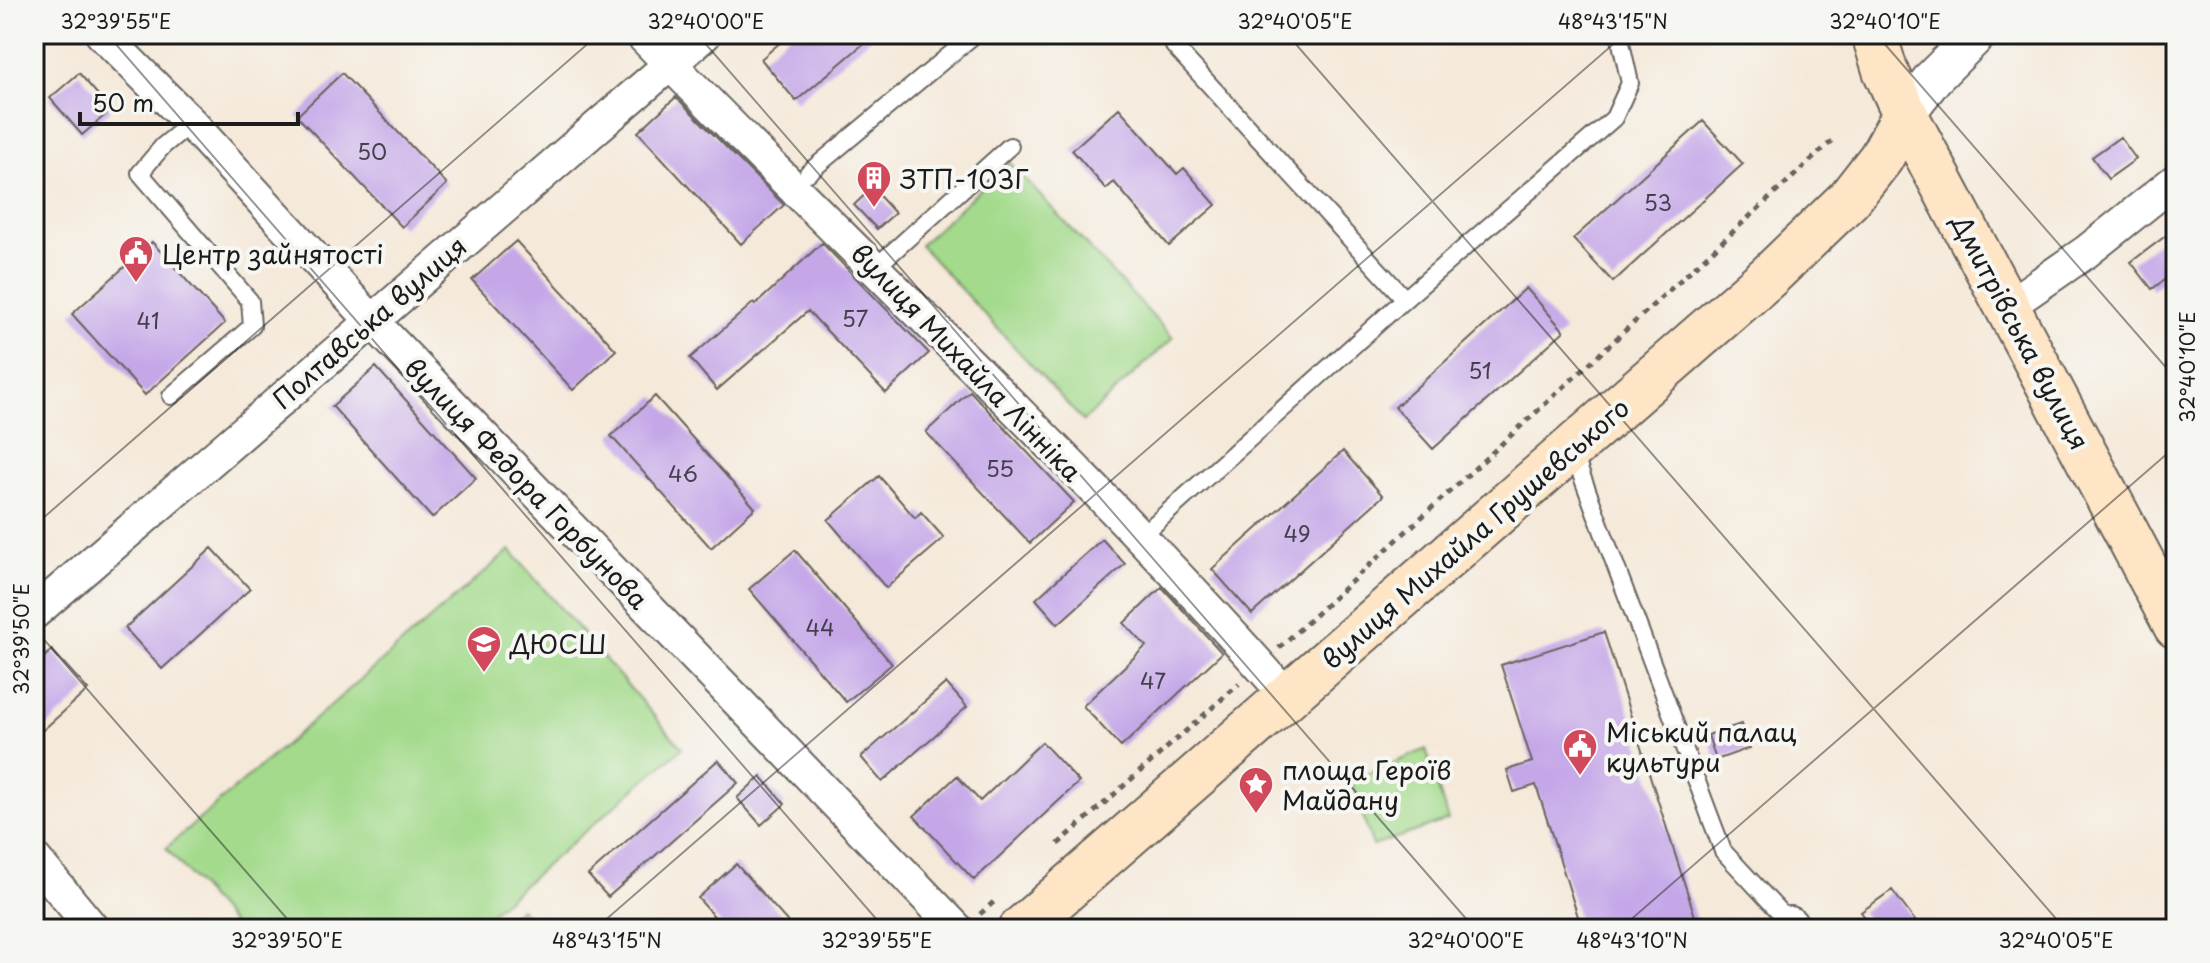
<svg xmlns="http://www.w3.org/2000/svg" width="2210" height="963" font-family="'Playpen Sans',sans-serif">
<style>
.green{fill:#a3da8b;stroke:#607b54;stroke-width:2}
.building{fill:#c5a7e8}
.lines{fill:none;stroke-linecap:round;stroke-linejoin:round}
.service-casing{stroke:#68645e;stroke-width:20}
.minor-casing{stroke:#68645e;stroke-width:36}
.tertiary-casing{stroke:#68645e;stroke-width:42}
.secondary-casing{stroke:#68645e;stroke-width:48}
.path{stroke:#68645e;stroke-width:5;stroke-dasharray:6 6;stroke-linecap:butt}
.service{stroke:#fff;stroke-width:16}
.minor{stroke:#fff;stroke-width:32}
.tertiary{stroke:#fff;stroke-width:38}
.secondary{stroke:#fde5c5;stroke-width:44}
.ticks{fill:none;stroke:#1c1c1c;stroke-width:2;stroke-opacity:0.45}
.labels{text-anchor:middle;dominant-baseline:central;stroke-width:8;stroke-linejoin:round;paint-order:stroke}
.number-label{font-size:22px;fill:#463f4f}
.poi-label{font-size:26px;fill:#1c1c1c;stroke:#f6f6f2;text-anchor:start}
.street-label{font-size:26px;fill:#1c1c1c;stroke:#f6f6f2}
.neatline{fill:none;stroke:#1c1c1c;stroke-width:3}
.ticks-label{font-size:20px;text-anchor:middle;fill:#1c1c1c}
</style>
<rect width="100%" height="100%" fill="#f6f6f2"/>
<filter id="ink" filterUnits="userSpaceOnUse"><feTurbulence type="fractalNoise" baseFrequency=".0125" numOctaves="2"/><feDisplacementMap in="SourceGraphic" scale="16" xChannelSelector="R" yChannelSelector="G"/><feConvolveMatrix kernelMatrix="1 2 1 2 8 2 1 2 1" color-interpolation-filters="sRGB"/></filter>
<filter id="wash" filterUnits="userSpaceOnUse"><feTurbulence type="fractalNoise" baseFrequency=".006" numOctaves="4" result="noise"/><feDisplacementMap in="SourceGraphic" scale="32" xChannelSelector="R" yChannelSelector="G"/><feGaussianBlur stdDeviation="1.8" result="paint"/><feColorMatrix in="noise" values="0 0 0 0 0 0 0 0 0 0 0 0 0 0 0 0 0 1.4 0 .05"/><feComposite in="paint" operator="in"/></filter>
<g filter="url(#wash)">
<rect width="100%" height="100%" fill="#f5e9d9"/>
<path class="green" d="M 1009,162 L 1173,338 L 1083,421 L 920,245 Z
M 510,550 L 682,748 L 472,929 L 236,929 L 166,848 Z
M 1426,749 L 1448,820 L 1373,846 L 1351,781 Z
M 520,908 L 538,929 L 496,929 Z"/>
<g id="blocks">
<path class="building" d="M 790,34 L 875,34 L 796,101 L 761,59 Z
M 79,73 L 111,110 L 82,135 L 50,98 Z
M 342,73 L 447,184 L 402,227 L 297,116 Z
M 676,97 L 784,205 L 741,244 L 638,132 Z
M 1119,108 L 1177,174 L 1184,168 L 1216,205 L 1169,246 L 1114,182 L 1106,189 L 1072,150 Z
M 1703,121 L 1743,164 L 1613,282 L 1573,239 Z
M 2120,137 L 2136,159 L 2108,179 L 2092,157 Z
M 872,188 L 895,213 L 877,229 L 854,205 Z
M 2167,235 L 2176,247 L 2176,271 L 2152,289 L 2131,262 Z
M 516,241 L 616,350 L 573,390 L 472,280 Z
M 152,242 L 225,323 L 145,395 L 72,314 Z
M 822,243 L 929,353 L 886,393 L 808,311 L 717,390 L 690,358 L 753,303 L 755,305 Z
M 1526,288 L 1564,331 L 1433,449 L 1395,407 Z
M 376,367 L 476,478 L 432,518 L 332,406 Z
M 970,391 L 1074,502 L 1030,543 L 926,432 Z
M 655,396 L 755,508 L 711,548 L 611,436 Z
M 1343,451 L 1383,496 L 1252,614 L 1212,569 Z
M 879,476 L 915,518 L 921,512 L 944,538 L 886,588 L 828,520 Z
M 1102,539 L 1125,564 L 1058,624 L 1036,599 Z
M 212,548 L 250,589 L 162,669 L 125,628 Z
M 795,550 L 892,664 L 846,702 L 749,589 Z
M 1162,587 L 1222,653 L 1121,747 L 1083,706 L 1146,646 L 1124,623 Z
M 1604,632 L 1699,929 L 1582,929 L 1536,785 L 1514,792 L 1507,770 L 1532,762 L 1501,665 Z
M 52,650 L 88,690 L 34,738 L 34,666 Z
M 946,683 L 967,707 L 882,782 L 861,757 Z
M 1741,724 L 1750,748 L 1716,760 L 1708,735 Z
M 1042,742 L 1079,782 L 974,880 L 914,816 L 957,776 L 980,801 Z
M 718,760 L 738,783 L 608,897 L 588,875 Z
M 761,776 L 785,804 L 761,825 L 737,798 Z
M 736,864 L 794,929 L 725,929 L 698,898 Z
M 1892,890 L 1921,929 L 1874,929 L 1861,912 Z"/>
</g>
</g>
<g filter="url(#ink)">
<use href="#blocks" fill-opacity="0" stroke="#68645e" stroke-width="2"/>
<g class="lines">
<g class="service-casing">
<path id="service" d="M 1187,34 L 1174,46 L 1405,299
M 808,173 L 975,34
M 876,267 L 1010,146
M 171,396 L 252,326 L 250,301 L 140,173 L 163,146 L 191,123
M 1572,450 L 1723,851 L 1790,923
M 1139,538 L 1405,299 L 1614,118 L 1630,83 L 1619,34"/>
</g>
<g class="minor-casing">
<path id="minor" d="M 102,34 L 191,123 L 371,320 L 957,929
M 641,34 C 855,255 1083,465 1287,696
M 2008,306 L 2086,252 L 2176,180
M 34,613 L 705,34
M 34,858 L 93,929
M 1790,923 L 1796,929"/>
</g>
<g class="tertiary-casing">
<path id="tertiary" d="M 1905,114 L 1933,78 L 1977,34"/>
</g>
<g class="secondary-casing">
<path id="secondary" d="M 1874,34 L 1885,70 L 1905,114 L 2176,626
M 1021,929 L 1769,276 L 1849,199 L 1881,158 L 1905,114"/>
</g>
<path class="path" d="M 1279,648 L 1833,140
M 1058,844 L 1239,684
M 980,914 L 997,899"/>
<use href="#service" class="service"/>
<use href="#minor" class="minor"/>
<use href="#tertiary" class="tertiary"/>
<use href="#secondary" class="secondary"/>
</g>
</g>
<path class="ticks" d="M 107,34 L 885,929M 697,34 L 1475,929M 1287,34 L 2065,929M 1876,34 L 2176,379M 34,526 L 599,34M 34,628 L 296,929M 595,929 L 1625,34M 1620,929 L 2176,446"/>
<defs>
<g id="building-pin" transform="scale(1.8)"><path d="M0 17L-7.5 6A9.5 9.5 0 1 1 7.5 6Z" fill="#d1495b" stroke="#f6f6f2"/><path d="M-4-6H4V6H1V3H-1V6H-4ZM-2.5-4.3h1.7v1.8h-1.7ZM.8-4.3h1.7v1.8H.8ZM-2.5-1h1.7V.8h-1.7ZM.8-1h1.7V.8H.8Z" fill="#fff"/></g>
<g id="civic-pin" transform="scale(1.8)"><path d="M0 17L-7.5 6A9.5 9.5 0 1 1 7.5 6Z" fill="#d1495b" stroke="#f6f6f2"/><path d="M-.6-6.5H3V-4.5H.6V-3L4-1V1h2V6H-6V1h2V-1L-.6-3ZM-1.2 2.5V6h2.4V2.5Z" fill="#fff"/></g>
<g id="school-pin" transform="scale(1.8)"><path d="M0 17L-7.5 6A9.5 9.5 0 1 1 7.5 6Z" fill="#d1495b" stroke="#f6f6f2"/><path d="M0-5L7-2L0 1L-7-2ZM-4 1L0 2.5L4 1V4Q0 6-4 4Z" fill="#fff"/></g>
<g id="sight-pin" transform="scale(1.8)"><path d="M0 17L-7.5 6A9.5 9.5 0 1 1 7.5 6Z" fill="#d1495b" stroke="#f6f6f2"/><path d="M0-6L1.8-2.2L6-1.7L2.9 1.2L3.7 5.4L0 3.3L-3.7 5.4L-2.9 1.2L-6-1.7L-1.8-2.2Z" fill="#fff"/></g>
</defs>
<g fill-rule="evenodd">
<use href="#building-pin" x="874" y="178"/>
<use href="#civic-pin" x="136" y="253"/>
<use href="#school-pin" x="484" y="643"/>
<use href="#civic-pin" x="1580" y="746"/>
<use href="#sight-pin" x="1256" y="784"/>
</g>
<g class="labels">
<g class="number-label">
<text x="372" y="150">50</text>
<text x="1658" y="201">53</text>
<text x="855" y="317">57</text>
<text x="148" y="319">41</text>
<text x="1480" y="369">51</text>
<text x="1000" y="467">55</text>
<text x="683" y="472">46</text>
<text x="1297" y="532">49</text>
<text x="820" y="626">44</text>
<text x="1153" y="679">47</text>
</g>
<g class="poi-label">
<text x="900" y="178">ЗТП-103Г</text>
<text x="162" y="253">Центр зайнятості</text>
<text x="510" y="643">ДЮСШ</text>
<text x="1606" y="731">Міський палац<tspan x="1606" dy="30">культури</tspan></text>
<text x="1282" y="769">площа Героїв<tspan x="1282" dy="30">Майдану</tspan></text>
</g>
<g class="street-label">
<text transform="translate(369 322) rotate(-41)">Полтавська вулиця</text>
<text transform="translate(2021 332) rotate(62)">Дмитрівська вулиця</text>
<text transform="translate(967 362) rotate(46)">вулиця Михайла Лінніка</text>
<text transform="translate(527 483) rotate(46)">вулиця Федора Горбунова</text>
<text transform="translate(1475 533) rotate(-41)">вулиця Михайла Грушевського</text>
</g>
</g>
<rect width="2210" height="963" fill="none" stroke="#f6f6f2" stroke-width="88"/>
<path d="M80 112v12h218v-12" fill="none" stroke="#1c1c1c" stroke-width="4"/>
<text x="92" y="112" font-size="24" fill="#1c1c1c" stroke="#f6f6f2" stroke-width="6" paint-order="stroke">50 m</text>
<rect x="44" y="44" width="2122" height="875" class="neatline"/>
<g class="ticks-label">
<text x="116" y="29">32°39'55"E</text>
<text x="706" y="29">32°40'00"E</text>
<text x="1295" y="29">32°40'05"E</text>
<text x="1613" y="29">48°43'15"N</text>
<text x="1885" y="29">32°40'10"E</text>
<text transform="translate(2188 367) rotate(-90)" y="7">32°40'10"E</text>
<text transform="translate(22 639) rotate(-90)" y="7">32°39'50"E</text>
<text x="287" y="948">32°39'50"E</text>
<text x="607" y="948">48°43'15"N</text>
<text x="877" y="948">32°39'55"E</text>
<text x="1466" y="948">32°40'00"E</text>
<text x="1632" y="948">48°43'10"N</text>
<text x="2056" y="948">32°40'05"E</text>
</g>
</svg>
